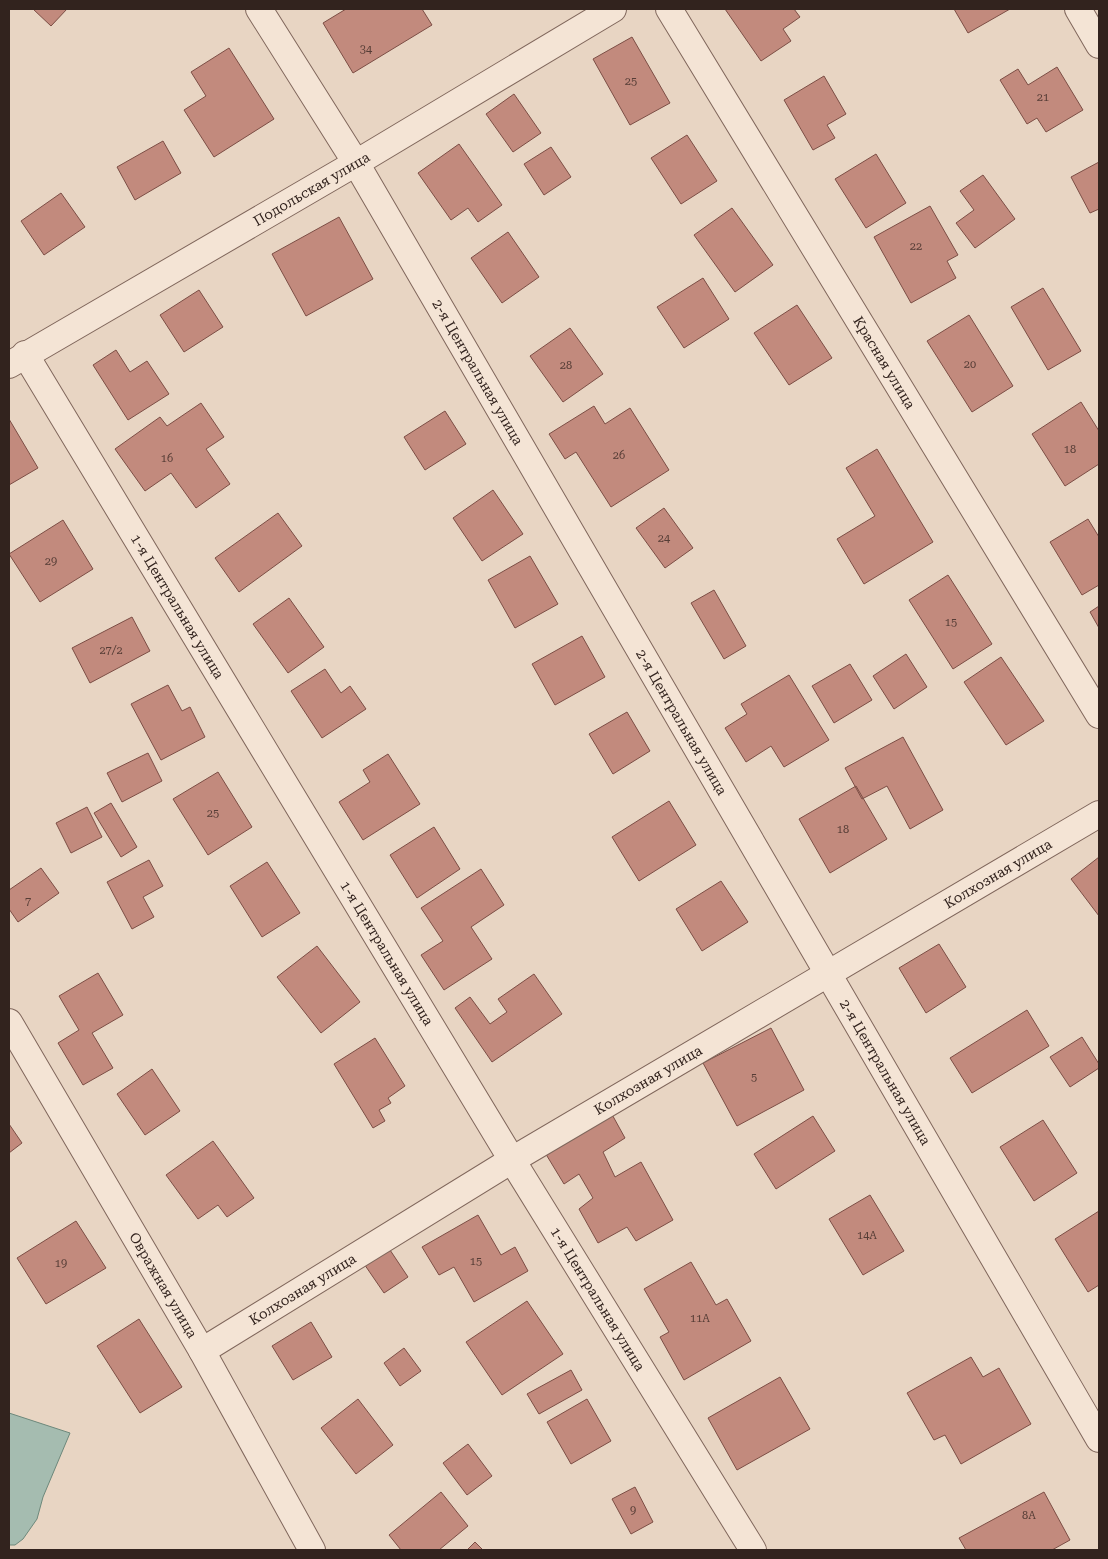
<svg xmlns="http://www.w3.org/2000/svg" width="1108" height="1559" font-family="'Roboto Serif',serif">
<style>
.water{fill:#a5bcb0;stroke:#6d887b}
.building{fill:#c28a7d;stroke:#7c4e45}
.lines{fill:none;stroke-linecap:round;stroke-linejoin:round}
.street-casing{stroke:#80675c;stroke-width:28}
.street{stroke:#f4e4d5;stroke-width:26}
.labels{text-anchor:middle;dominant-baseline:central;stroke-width:4;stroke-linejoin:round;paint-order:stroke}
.number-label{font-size:11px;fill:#563d36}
.street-label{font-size:14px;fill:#32231e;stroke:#f1e1d2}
</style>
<rect width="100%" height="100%" fill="#e8d5c3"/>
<path class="water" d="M 9,1413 L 70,1433 L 43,1497 L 37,1519 L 23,1539 L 15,1545 L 9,1545 Z"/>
<path class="building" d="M 33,9 L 67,9 L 51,26 Z
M 346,9 L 422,9 L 432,25 L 353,73 L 323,23 Z
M 725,9 L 794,9 L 800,17 L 783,29 L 791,41 L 761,61 Z
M 954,9 L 1010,9 L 968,33 Z
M 632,37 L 670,103 L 630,125 L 593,59 Z
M 229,48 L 274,119 L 214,157 L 184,110 L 206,96 L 191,72 Z
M 1057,67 L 1083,110 L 1046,132 L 1037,118 L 1027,124 L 1000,80 L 1018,69 L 1028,85 Z
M 824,76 L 846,114 L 827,125 L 835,138 L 813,150 L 784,100 Z
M 514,94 L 541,133 L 513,152 L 486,114 Z
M 687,135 L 717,181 L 681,204 L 651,158 Z
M 163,141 L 181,173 L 135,200 L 117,167 Z
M 459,144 L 502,205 L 478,222 L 468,208 L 451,220 L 418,173 Z
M 551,147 L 571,177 L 544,195 L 524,164 Z
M 876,154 L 906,203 L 866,228 L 835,179 Z
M 1099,162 L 1099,209 L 1090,213 L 1071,177 Z
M 983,175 L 1015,219 L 975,248 L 956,223 L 974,210 L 960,191 Z
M 61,193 L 85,227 L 44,255 L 21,221 Z
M 930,206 L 958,255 L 947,261 L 956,278 L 911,303 L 874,237 Z
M 732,208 L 773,265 L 735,292 L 694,235 Z
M 339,217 L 373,279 L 306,316 L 272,254 Z
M 508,232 L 539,277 L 502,303 L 471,258 Z
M 703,278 L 729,319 L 684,348 L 657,307 Z
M 1043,288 L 1081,351 L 1048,370 L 1011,307 Z
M 199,290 L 223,327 L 184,352 L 160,315 Z
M 797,305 L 832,358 L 789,385 L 754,333 Z
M 969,315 L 1013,386 L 972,412 L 927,341 Z
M 570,328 L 603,374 L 563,402 L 530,356 Z
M 116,350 L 130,372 L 147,361 L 169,394 L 128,420 L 93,365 Z
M 1081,402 L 1099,431 L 1099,464 L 1065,486 L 1032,434 Z
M 201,403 L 224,437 L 206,449 L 230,484 L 196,508 L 171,473 L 145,491 L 115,449 L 160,417 L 167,426 Z
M 594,406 L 605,424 L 630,408 L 669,470 L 611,507 L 576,452 L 565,459 L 549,434 Z
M 445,411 L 466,444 L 425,470 L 404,437 Z
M 9,419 L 38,468 L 9,485 Z
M 877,449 L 933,542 L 864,584 L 837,539 L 875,516 L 846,468 Z
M 493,490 L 523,534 L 482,561 L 453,518 Z
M 664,508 L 693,548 L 665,568 L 636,528 Z
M 278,513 L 302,546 L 239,592 L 215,558 Z
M 1088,519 L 1099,537 L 1099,585 L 1082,595 L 1050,542 Z
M 63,520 L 93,569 L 40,602 L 9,554 Z
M 530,556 L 558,604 L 515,628 L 488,580 Z
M 948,575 L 992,644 L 953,669 L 909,600 Z
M 714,590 L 746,646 L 724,659 L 691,603 Z
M 289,598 L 324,647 L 288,673 L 253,624 Z
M 1099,606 L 1099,628 L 1090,612 Z
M 132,617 L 150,651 L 90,683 L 72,648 Z
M 582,636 L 605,677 L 555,705 L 532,664 Z
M 906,654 L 927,687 L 894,709 L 873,676 Z
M 1001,657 L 1044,721 L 1006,745 L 964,682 Z
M 850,664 L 872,700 L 834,723 L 812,686 Z
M 325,669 L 341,693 L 350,686 L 366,709 L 322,738 L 291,691 Z
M 789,675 L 829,740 L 784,767 L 771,746 L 746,762 L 725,728 L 747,714 L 741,704 Z
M 168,685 L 182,711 L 190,707 L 205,737 L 161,760 L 131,704 Z
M 627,712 L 650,751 L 613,774 L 589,734 Z
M 903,737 L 943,810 L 910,829 L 887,786 L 862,799 L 845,768 Z
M 148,753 L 162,781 L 122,802 L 107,773 Z
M 388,754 L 420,804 L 363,840 L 339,802 L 370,782 L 363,770 Z
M 218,772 L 252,827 L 208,855 L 173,799 Z
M 856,786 L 887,839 L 830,873 L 799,819 Z
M 669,801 L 696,845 L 639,881 L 612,837 Z
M 111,803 L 137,847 L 121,857 L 94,813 Z
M 87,807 L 102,837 L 71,853 L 56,823 Z
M 434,827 L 460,869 L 417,898 L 390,855 Z
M 1099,857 L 1099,916 L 1071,879 Z
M 149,860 L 163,886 L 143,897 L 154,917 L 132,929 L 107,882 Z
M 267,862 L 300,913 L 262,937 L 230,886 Z
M 41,868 L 59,893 L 18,922 L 9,909 L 9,890 Z
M 481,869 L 504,905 L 471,927 L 492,959 L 444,990 L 421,955 L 443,941 L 421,908 Z
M 721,881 L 748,922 L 702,951 L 676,909 Z
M 939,944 L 966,987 L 926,1013 L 899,968 Z
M 317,946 L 360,1002 L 321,1033 L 277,977 Z
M 98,973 L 123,1015 L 92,1033 L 113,1068 L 83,1085 L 58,1043 L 79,1030 L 59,996 Z
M 534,974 L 562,1014 L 492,1062 L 455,1008 L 470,997 L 490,1024 L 507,1012 L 498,999 Z
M 1027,1010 L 1049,1046 L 972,1093 L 950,1058 Z
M 771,1028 L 804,1090 L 737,1126 L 703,1063 Z
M 1082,1037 L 1099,1064 L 1099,1068 L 1070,1087 L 1050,1057 Z
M 375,1038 L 405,1086 L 388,1098 L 391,1103 L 379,1110 L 385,1121 L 373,1128 L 334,1064 Z
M 152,1069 L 180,1111 L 145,1135 L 117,1094 Z
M 609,1109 L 625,1138 L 603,1152 L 615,1177 L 641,1162 L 673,1220 L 636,1241 L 627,1227 L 598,1243 L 579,1209 L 593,1198 L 579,1174 L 564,1184 L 544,1151 Z
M 813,1116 L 835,1151 L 776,1189 L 754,1154 Z
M 1043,1120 L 1077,1173 L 1034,1201 L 1000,1147 Z
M 9,1124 L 22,1143 L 9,1153 Z
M 213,1141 L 254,1198 L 227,1217 L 218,1205 L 198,1219 L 166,1175 Z
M 870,1195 L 904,1251 L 863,1275 L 829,1219 Z
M 1099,1211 L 1099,1285 L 1088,1292 L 1055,1239 Z
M 478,1215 L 501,1255 L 515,1247 L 528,1271 L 474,1302 L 454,1267 L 439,1275 L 422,1247 Z
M 76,1221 L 106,1268 L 46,1304 L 17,1258 Z
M 384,1241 L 408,1277 L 384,1293 L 360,1258 Z
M 691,1262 L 716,1305 L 727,1299 L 751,1341 L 684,1380 L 660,1337 L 669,1332 L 644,1289 Z
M 527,1301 L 563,1354 L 502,1395 L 466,1342 Z
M 139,1319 L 182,1387 L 140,1413 L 97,1346 Z
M 311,1322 L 332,1357 L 293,1380 L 272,1346 Z
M 404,1348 L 421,1371 L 400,1386 L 384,1363 Z
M 971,1357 L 983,1377 L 999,1368 L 1031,1424 L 961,1464 L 945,1435 L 934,1440 L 907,1393 Z
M 571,1370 L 582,1390 L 539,1414 L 527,1394 Z
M 780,1377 L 810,1429 L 737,1470 L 708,1418 Z
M 358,1399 L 393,1445 L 356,1474 L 321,1428 Z
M 587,1399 L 611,1441 L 571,1464 L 547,1422 Z
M 468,1444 L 492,1476 L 467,1495 L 443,1463 Z
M 635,1487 L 653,1522 L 631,1534 L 612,1499 Z
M 441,1492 L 468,1526 L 439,1550 L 401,1550 L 389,1535 Z
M 1044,1492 L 1070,1540 L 1052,1550 L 966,1550 L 959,1538 Z
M 475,1542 L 483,1550 L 467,1550 Z"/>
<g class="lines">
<g class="street-casing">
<g id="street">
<path id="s1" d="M 259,9 L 356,163 L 1099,1439"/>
<path id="s2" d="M 669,9 L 1099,715"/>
<path d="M 1078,9 L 1099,45"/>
<path id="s3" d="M 25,354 L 512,1160 L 753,1550"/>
<path id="s4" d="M 9,365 L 356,163 L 613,9"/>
<path id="s5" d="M 9,1022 L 202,1351 L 312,1550"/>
<path id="s6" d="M 202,1351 L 512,1160 L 1099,814"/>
</g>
</g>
<use href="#street" class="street"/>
</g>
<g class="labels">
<g class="number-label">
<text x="366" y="49">34</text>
<text x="631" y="81">25</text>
<text x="1043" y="97">21</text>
<text x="916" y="246">22</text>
<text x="970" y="364">20</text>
<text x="566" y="365">28</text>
<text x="1070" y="449">18</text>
<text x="619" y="455">26</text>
<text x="167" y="458">16</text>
<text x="664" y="538">24</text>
<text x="51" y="561">29</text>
<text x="951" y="622">15</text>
<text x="111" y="650">27/2</text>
<text x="213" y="813">25</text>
<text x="843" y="829">18</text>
<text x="28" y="901">7</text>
<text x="754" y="1077">5</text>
<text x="867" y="1235">14А</text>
<text x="476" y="1261">15</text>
<text x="61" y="1263">19</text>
<text x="700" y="1318">11А</text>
<text x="633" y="1510">9</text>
<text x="1029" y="1515">8А</text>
</g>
<g class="street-label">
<text stroke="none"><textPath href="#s4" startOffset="350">Подольская улица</textPath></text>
<text stroke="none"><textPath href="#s2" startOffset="414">Красная улица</textPath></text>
<text stroke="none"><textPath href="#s1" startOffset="424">2-я Центральная улица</textPath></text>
<text stroke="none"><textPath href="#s3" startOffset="295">1-я Центральная улица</textPath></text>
<text stroke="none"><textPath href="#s1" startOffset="829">2-я Центральная улица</textPath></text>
<text stroke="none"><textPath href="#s6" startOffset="928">Колхозная улица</textPath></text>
<text stroke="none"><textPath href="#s3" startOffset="700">1-я Центральная улица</textPath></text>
<text stroke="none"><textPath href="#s1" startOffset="1234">2-я Центральная улица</textPath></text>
<text stroke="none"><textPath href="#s6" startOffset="522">Колхозная улица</textPath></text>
<text stroke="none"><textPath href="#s5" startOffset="305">Овражная улица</textPath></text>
<text stroke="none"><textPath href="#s6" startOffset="118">Колхозная улица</textPath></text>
<text stroke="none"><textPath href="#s3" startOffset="1105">1-я Центральная улица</textPath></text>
</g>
</g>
<rect width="1108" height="1559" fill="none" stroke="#32231e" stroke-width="20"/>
</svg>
